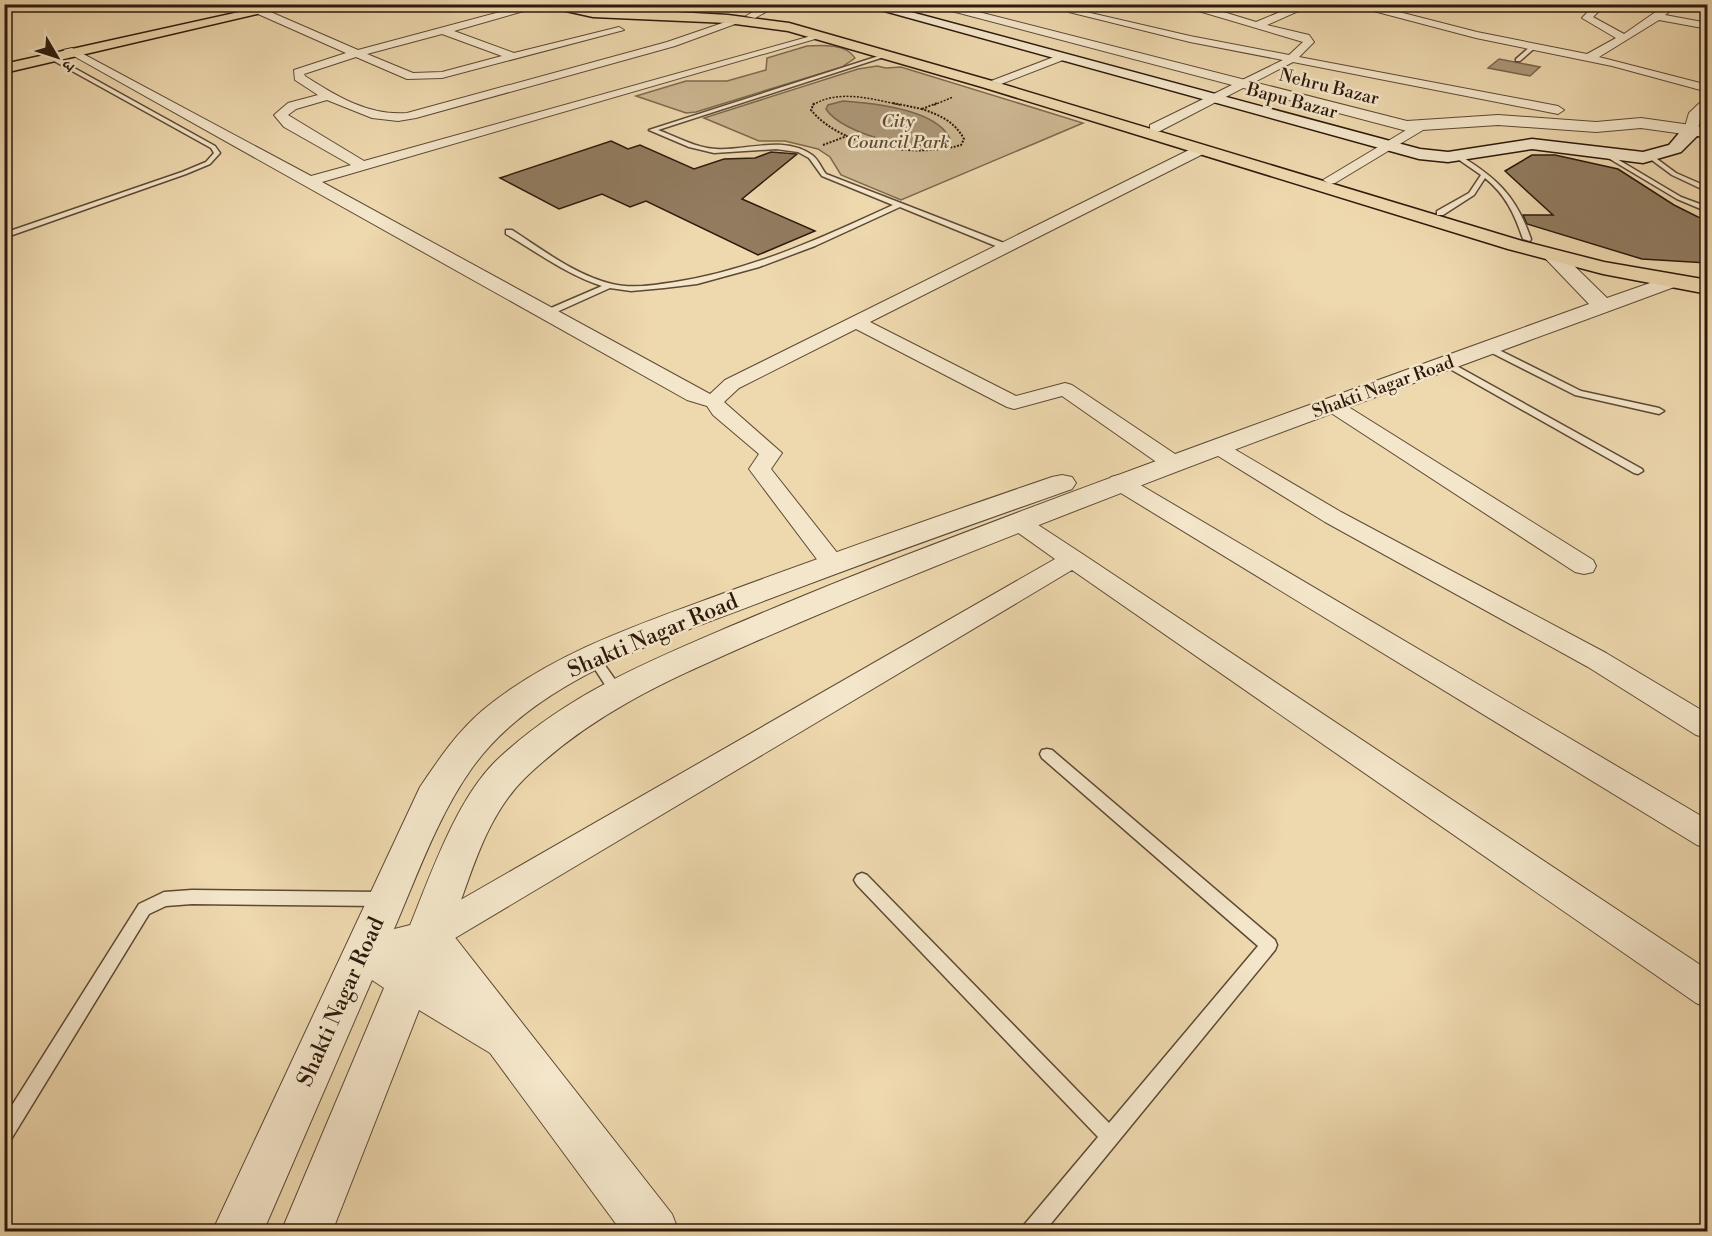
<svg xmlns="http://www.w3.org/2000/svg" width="1712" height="1236" font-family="'Libre Bodoni','Noto Serif Devanagari',serif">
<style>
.green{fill:#cdb892;stroke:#7d684f;stroke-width:1.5}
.water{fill:#ac9777;stroke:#79654c;stroke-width:1.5}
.building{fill:#917c60;stroke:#2d190c;stroke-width:1.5}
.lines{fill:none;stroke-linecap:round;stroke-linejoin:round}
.service-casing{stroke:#5d4934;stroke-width:3}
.minor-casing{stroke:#5d4934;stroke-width:2}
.tertiary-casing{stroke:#5d4934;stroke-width:2}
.secondary-casing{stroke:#2d190c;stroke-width:3}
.trunk-casing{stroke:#2d190c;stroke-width:3}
.path-far1{stroke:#2d190c;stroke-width:1.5;stroke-dasharray:2 1.5;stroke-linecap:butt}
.path{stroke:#2d190c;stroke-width:2;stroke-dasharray:2 1.5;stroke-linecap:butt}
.service{fill:#f4e6ca;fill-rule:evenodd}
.minor{fill:#f4e6ca;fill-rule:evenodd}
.tertiary{fill:#f4e6ca;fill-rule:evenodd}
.secondary{fill:#f4e6ca;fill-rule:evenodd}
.trunk{fill:#eed8ae;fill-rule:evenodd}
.labels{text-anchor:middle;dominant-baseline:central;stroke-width:5;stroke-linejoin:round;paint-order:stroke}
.far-street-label{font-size:18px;fill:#2d190c;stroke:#f4e6ca}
.far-park-label{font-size:18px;font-style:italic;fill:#5d4934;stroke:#f4e6ca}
.street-label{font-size:22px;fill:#2d190c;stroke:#f4e6ca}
</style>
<rect width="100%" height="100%" fill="#eed8ae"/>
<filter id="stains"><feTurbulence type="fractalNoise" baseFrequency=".00333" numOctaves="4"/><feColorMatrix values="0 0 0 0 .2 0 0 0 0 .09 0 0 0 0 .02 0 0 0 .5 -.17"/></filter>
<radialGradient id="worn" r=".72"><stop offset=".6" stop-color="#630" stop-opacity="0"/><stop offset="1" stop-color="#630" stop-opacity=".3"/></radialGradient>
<path class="green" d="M 807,46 C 822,45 847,44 855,58 L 842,67 L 696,112 L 686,113 L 636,96 L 686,81 L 727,81 L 766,70 L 767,58 Z
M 877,66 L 886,68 L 901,67 L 1083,123 L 901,200 L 841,175 L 830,157 L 818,149 L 785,141 L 759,141 L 704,118 L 858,69 Z"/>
<path class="water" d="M 1499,59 L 1540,67 L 1530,76 L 1488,68 Z
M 843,101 C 872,103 937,109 950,139 C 926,157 841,134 826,109 L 828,105 Z"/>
<path class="building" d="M 611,141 L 628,149 L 640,145 L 694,169 L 724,159 L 755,158 L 771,152 L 797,154 L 742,199 L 815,231 L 758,255 L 646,201 L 630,207 L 602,194 L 559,209 L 500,178 Z
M 1532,155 L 1555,155 L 1618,169 L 1674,205 L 1698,217 L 1707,218 L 1707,263 L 1642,259 L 1527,224 L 1523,215 L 1553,215 L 1505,171 Z"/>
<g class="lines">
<g class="service-casing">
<path id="service" d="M 1532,45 L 1537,46 L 1520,61 L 1516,61 L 1516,59 Z
M 45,54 L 49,54 L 215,146 L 220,153 L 210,164 L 186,174 L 4,238 L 4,233 L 182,172 L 206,162 L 214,153 L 211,148 L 45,56 Z
M 885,54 L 890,55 L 658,130 C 677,137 696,148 716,149 C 747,151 784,135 812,155 C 819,160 821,168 826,174 L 1009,245 L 1009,249 L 1003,249 L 900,207 L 815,246 L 759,267 L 697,284 L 664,288 L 631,291 L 610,288 L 550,315 L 544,315 L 544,311 L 602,286 C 567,275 537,252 506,234 L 506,230 L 512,230 C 543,250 575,275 612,284 C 632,289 655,285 675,282 C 753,270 823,237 893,205 L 822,176 L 809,158 L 798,152 L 776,149 L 714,153 L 689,147 L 649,130 Z
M 1607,153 L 1681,197 L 1708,207 L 1708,212 L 1677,199 L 1605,156 L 1604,155 Z
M 1455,155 L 1459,155 C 1497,178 1516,196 1531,239 L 1530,241 L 1523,239 C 1515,215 1506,195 1485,178 L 1474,195 L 1443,215 L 1437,215 L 1437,211 L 1469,193 L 1481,175 L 1455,157 Z
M 1649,156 L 1653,156 L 1676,173 L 1708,187 L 1708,192 L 1672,175 L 1649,158 Z
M 1489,345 L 1581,391 L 1659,408 L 1664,411 L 1659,414 L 1575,395 L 1486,350 L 1486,346 Z
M 1446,360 L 1642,469 L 1643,471 L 1638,474 L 1634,473 L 1443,365 L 1442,363 Z
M 593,652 L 597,654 L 621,688 L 622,691 L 621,694 L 611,694 L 589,660 L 587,657 L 589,654 Z
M 1047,749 L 1052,750 L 1275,940 L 1277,945 L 1275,950 L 1044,1232 L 1022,1232 L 1024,1225 L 1098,1137 L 857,885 L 854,880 L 857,875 L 862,873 L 867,875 L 1109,1123 L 1258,946 L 1042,758 L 1040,754 L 1042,750 Z
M 192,890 L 382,892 L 387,894 L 390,899 L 387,904 L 382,906 L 192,904 L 166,906 L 149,914 L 10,1141 L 4,1144 L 4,1118 L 139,904 L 164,892 Z"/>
</g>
<g class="minor-casing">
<path id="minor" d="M 530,4 L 545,5 L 454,31 L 514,53 L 619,27 L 624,30 L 442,78 L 407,79 L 356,57 L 304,74 L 305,76 C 336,96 369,116 407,113 L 667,42 L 737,18 L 746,20 L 675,46 L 416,118 L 398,121 L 372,118 L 327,100 L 296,109 L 288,115 L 364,161 L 822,33 L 822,37 L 322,182 L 710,394 L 725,380 L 1195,147 L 1205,147 L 1205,153 L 870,322 L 1016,396 L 1065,383 L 1072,385 L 1181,458 L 1184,463 L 1181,468 L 1165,468 L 1062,396 L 1014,409 L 1007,407 L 856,329 L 739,388 L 724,402 L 782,453 L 771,469 L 846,564 L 843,570 L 834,572 L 825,570 L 749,469 L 759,454 L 713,415 L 707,406 L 687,400 L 63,50 L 72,48 L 311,176 L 351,165 L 284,127 L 274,115 L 288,103 L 318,95 L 295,80 L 294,70 L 346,53 L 258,14 L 258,10 L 266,10 L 358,50 ZM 442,34 L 502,56 L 442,72 L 413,73 L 367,54 Z
M 766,4 L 780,4 L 755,18 L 746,16 Z
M 1175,4 L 1204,6 L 1256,22 L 1299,4 L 1314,4 L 1267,25 L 1309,35 L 1314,42 L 1299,57 L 1558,106 L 1564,110 L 1558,114 L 1293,62 L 1160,131 L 1150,131 L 1150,125 L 1283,60 L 1190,42 L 1069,12 L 1069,8 L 1190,36 L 1289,55 L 1303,42 Z
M 1347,4 L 1368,4 L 1477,32 L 1587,54 L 1616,38 L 1582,18 L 1595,4 L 1606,4 L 1593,17 L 1624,34 L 1667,4 L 1679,4 L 1665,15 L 1708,23 L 1708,29 L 1659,20 L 1599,57 L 1708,85 L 1708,92 L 1612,66 L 1476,38 Z
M 1059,55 L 1065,58 L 1063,60 L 1001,84 L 991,81 Z
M 1708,95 L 1708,107 L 1701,114 L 1698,130 L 1691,134 L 1686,133 L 1684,130 L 1689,113 Z
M 1418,123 L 1424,127 L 1423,130 L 1335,183 L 1330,184 L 1323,180 Z
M 1332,399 L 1339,401 L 1593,560 L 1596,566 L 1593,572 L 1584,574 L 1575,572 L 1325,409 L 1322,405 L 1325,401 Z
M 1217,441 L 1224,443 L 1341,512 L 1606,653 L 1708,714 L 1708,738 L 1696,735 L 1588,667 L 1325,522 L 1210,451 L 1206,447 L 1210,443 Z
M 1119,475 L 1127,477 L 1708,820 L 1708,849 L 1697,845 L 1111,487 L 1108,482 L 1111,477 Z
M 1018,515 L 1026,517 L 1081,553 L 1708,970 L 1708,1008 L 1696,1003 L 1072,570 L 440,947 L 363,967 L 351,962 L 346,951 L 351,940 L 422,922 L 1055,559 L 1010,527 L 1006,522 L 1010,517 Z"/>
</g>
<g class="tertiary-casing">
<path id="tertiary" d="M 925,4 L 947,4 L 1407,121 L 1498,115 L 1596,122 L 1641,118 L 1691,125 L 1699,130 L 1691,135 L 1641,128 L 1596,132 L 1498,125 L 1407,131 Z
M 1553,250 L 1560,252 L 1607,298 L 1670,276 L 1677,278 L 1680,282 L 1677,286 C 1428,378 1178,468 931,568 C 871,592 812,617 752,643 C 666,681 594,712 525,778 C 484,818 470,879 450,931 L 672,1214 L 679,1232 L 622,1232 L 490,1053 L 419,1010 L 332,1232 L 281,1232 L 384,988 L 372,980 L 263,1232 L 212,1232 L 420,787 C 439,759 457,732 483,710 C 553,652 643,623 727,592 C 835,552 944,514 1052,477 L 1062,475 L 1072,477 L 1076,483 L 1072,489 C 970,525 869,561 769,599 C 669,638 537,677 472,768 C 435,820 414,885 388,943 L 400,950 C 425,892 453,800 499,758 C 566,696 642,664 724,629 C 783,604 841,580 901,557 C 1129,469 1359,387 1589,304 L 1543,256 L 1546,252 Z"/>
</g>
<g class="secondary-casing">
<path id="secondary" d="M 859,4 L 881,4 L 1420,149 L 1448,152 L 1532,139 L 1643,152 L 1669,145 L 1685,126 L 1708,127 L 1708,137 L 1697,136 L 1681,152 L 1643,163 L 1532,149 L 1448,162 L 1419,159 Z"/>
</g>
<g class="trunk-casing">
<path id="trunk" d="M 275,4 L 300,4 L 4,73 L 4,64 Z
M 534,4 L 728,15 L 789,23 L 992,81 L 1522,241 L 1604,262 L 1708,280 L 1708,294 L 1603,274 L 1508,249 L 982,87 L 788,31 L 728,23 L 593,17 Z"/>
</g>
<path class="path-far1" d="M 813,105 C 838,89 873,99 900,105
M 934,105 L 953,97"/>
<path class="path" d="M 814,103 L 811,110 C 842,148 916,158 961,145 L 964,139 C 955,122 940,115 922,109
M 893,103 L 922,109
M 922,109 L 937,103
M 823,145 L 847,136"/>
<use href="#service" class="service"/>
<use href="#minor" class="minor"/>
<use href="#tertiary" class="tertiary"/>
<use href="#secondary" class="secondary"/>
<use href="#trunk" class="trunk"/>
</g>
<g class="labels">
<g class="far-street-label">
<text transform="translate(1329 87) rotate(14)">Nehru Bazar</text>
<text transform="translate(1292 101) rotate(15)">Bapu Bazar</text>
<text transform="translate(1383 387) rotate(-20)">Shakti Nagar Road</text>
</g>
<g class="far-park-label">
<text x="898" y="121">City<tspan x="898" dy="21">Council Park</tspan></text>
</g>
<g class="street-label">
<text transform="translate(653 636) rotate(-23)">Shakti Nagar Road</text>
<text transform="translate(341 1002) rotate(-66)">Shakti Nagar Road</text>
</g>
</g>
<rect width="1712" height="1236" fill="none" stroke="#eed8ae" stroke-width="24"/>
<rect x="6" y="6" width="1700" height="1224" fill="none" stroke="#2d190c" stroke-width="3"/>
<rect x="12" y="12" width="1688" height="1212" fill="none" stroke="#2d190c" stroke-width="1.5"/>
<g transform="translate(57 57) rotate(129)" stroke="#f4e6ca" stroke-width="4.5" paint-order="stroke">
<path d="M0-4.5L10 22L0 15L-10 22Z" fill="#2d190c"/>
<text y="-9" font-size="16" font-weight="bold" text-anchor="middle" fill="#2d190c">उ</text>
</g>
<rect width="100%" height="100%" filter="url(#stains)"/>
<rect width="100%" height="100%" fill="url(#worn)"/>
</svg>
